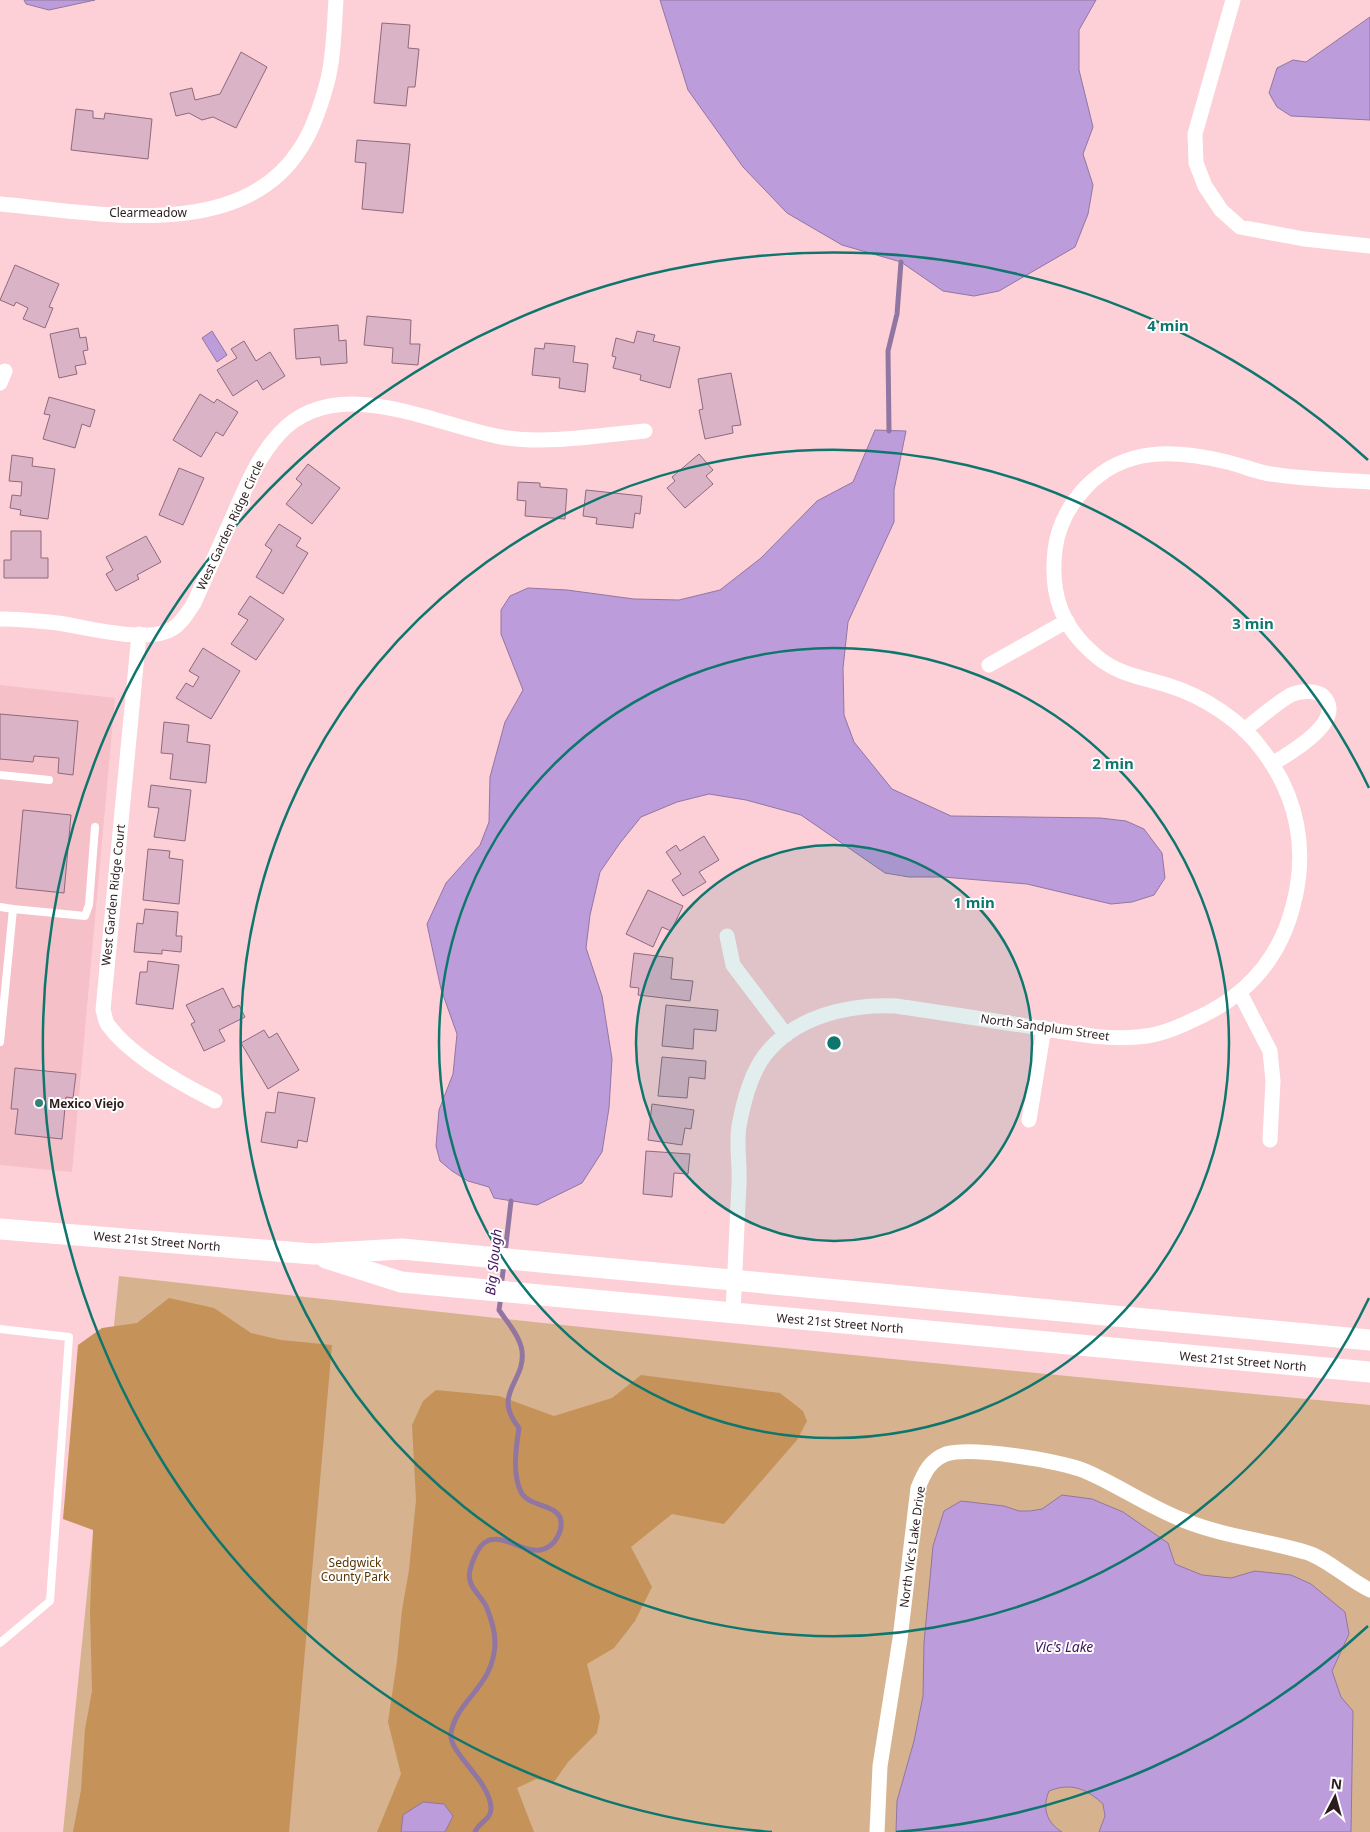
<svg xmlns="http://www.w3.org/2000/svg" width="1370" height="1832" font-family="'Noto Sans',sans-serif">
<style>
.built{fill:#f5c0c8}
.green{fill:#d6b38e}
.forest{fill:#c5925a}
.water{fill:#bd9cdb;stroke:#9276a2}
.lines{fill:none;stroke-linecap:round;stroke-linejoin:round}
.stream{stroke:#9276a2;stroke-width:5}
.building{fill:#dbb3c6;stroke:#8e6a7c}
.service{stroke:#fff;stroke-width:8}
.minor{stroke:#fff;stroke-width:15}
.secondary{stroke:#fff;stroke-width:21}
.ring{fill:none;stroke:#0f766e;stroke-width:2.5}
.poi-dot{fill:#377f79;stroke:#fefefe;stroke-width:2}
.labels{text-anchor:middle;dominant-baseline:central;stroke-width:4;stroke-linejoin:round;paint-order:stroke}
.street-label{font-size:12px;fill:#2c1c1e;stroke:#fefefe}
.poi-label{font-size:12px;font-weight:bold;fill:#2c1c1e;stroke:#fefefe;text-anchor:start}
.park-label{font-size:12px;fill:#583506;stroke:#fefefe}
.water-label{font-size:14px;font-style:italic;fill:#40135e;stroke:#fefefe}
.centre{fill:#0f766e;stroke:#fefefe;stroke-width:2.5}
.ring-label{font-size:15px;text-anchor:middle;font-weight:bold;fill:#0f766e;stroke:#fefefe;stroke-width:4;stroke-linejoin:round;paint-order:stroke}
</style>
<rect width="100%" height="100%" fill="#fdcfd6"/>
<path class="built" d="M 0,685 L 115,698 L 72,1172 L 0,1165 Z"/>
<path class="green" d="M 119,1276 C 535,1324 953,1366 1370,1405 L 1370,1832 L 63,1832 Z"/>
<path class="forest" d="M 169,1298 L 214,1308 L 251,1333 L 281,1340 L 332,1345 L 289,1832 L 73,1832 L 81,1790 L 85,1729 L 92,1691 L 90,1611 L 93,1530 L 63,1519 L 78,1345 L 102,1328 L 137,1323 Z
M 641,1375 L 780,1393 L 803,1411 L 807,1421 L 797,1440 L 724,1524 L 672,1514 L 631,1547 L 652,1587 L 635,1621 L 614,1648 L 587,1664 L 600,1717 L 597,1733 L 568,1762 L 554,1782 L 536,1779 L 517,1788 L 534,1832 L 377,1832 L 401,1774 L 388,1722 L 397,1661 L 402,1610 L 409,1570 L 416,1500 L 412,1425 L 423,1401 L 436,1390 L 499,1396 L 554,1416 L 612,1398 Z"/>
<path class="water" d="M 24,0 L 95,0 L 49,10 L 26,4 Z
M 660,0 L 1096,0 L 1079,30 L 1079,70 L 1093,127 L 1083,154 L 1093,185 L 1088,214 L 1075,247 L 999,291 L 974,296 L 943,291 L 901,262 L 842,245 L 787,213 L 743,167 L 688,90 Z
M 1370,17 L 1370,120 L 1291,116 L 1277,107 L 1269,93 L 1277,68 L 1293,60 L 1306,62 Z
M 212,331 L 227,355 L 217,362 L 202,338 Z
M 875,430 L 906,431 L 894,490 L 894,522 L 848,622 L 843,668 L 844,715 L 854,742 L 892,789 L 951,816 L 1100,818 L 1126,821 L 1144,829 L 1162,853 L 1165,878 L 1154,895 L 1132,902 L 1111,904 L 1027,884 L 943,877 L 909,877 L 885,873 L 801,815 L 746,800 L 709,794 L 677,802 L 641,817 L 620,843 L 600,872 L 590,915 L 586,948 L 602,996 L 612,1059 L 609,1108 L 602,1152 L 582,1183 L 537,1205 L 494,1198 L 489,1187 L 468,1181 L 452,1171 L 440,1161 L 436,1146 L 439,1110 L 453,1074 L 457,1034 L 441,989 L 427,924 L 446,883 L 480,845 L 489,822 L 490,777 L 505,722 L 523,690 L 501,634 L 501,610 L 510,596 L 528,588 L 567,590 L 634,599 L 679,600 L 720,590 L 761,558 L 817,501 L 853,482 Z
M 1062,1495 L 1092,1499 L 1123,1512 L 1168,1543 L 1175,1564 L 1202,1575 L 1231,1578 L 1255,1571 L 1291,1575 L 1311,1584 L 1345,1612 L 1349,1634 L 1332,1671 L 1341,1697 L 1353,1711 L 1351,1832 L 1099,1832 L 1105,1816 L 1103,1804 C 1087,1789 1071,1782 1049,1791 C 1042,1808 1046,1822 1062,1832 L 896,1832 L 897,1801 L 914,1741 L 923,1696 L 924,1643 L 933,1546 L 944,1511 L 961,1501 L 1004,1506 L 1019,1511 L 1030,1511 L 1042,1509 Z
M 423,1802 L 444,1804 L 453,1816 L 445,1832 L 401,1832 L 403,1815 Z"/>
<g class="lines">
<path class="stream" d="M 889,431 L 888,351 L 897,314 L 901,262
M 505,1253 L 511,1201
M 501,1287 L 504,1264
M 475,1832 C 478,1823 492,1819 491,1808 C 490,1780 448,1753 451,1733 C 457,1699 494,1687 495,1643 C 495,1630 491,1618 486,1606 C 480,1594 466,1586 470,1570 C 488,1504 523,1568 551,1545 C 556,1541 561,1532 561,1525 C 563,1503 530,1509 521,1492 C 512,1474 516,1447 519,1428 C 491,1393 526,1382 522,1351 C 520,1336 507,1322 499,1310 L 501,1296"/>
</g>
<path class="building" d="M 382,23 L 410,25 L 408,48 L 419,49 L 415,87 L 408,87 L 406,106 L 374,103 Z
M 241,52 L 267,67 L 236,128 L 213,117 L 202,120 L 189,113 L 176,116 L 170,93 L 192,88 L 195,100 L 220,94 Z
M 76,109 L 93,111 L 93,118 L 104,119 L 105,113 L 152,119 L 148,159 L 71,150 Z
M 357,140 L 410,144 L 403,213 L 362,209 L 366,163 L 355,162 Z
M 15,265 L 59,284 L 49,307 L 53,308 L 45,328 L 23,319 L 28,308 L 16,302 L 14,306 L 0,300 Z
M 367,316 L 411,320 L 410,344 L 420,344 L 418,365 L 392,363 L 393,348 L 364,345 Z
M 338,325 L 339,341 L 346,340 L 347,363 L 321,365 L 320,357 L 296,359 L 294,329 Z
M 78,328 L 80,338 L 86,337 L 88,350 L 83,351 L 86,364 L 75,366 L 77,374 L 59,378 L 50,334 Z
M 637,331 L 655,335 L 653,341 L 680,347 L 670,388 L 640,380 L 641,375 L 613,368 L 616,357 L 612,356 L 616,338 L 634,343 Z
M 244,341 L 256,361 L 270,352 L 285,376 L 263,390 L 257,380 L 233,396 L 217,370 L 237,358 L 231,349 Z
M 545,343 L 575,346 L 573,362 L 588,364 L 585,392 L 559,388 L 560,378 L 532,375 L 535,348 L 544,349 Z
M 731,373 L 741,425 L 732,426 L 733,433 L 705,439 L 699,410 L 703,409 L 698,379 Z
M 200,394 L 214,403 L 217,399 L 238,412 L 223,436 L 216,432 L 201,457 L 173,440 Z
M 49,397 L 95,410 L 90,427 L 82,424 L 75,448 L 43,439 L 50,415 L 44,414 Z
M 699,454 L 713,470 L 706,476 L 713,484 L 685,508 L 667,488 L 675,481 L 672,477 Z
M 12,455 L 33,458 L 32,466 L 55,469 L 48,519 L 20,515 L 21,510 L 10,508 L 12,495 L 21,496 L 22,482 L 9,481 Z
M 308,464 L 340,488 L 312,524 L 286,504 L 302,484 L 296,479 Z
M 179,468 L 204,478 L 183,525 L 159,515 Z
M 518,482 L 540,483 L 540,487 L 567,489 L 565,519 L 525,516 L 526,501 L 517,500 Z
M 586,490 L 642,496 L 640,514 L 635,513 L 633,528 L 596,524 L 597,518 L 583,516 Z
M 279,524 L 301,538 L 296,546 L 308,553 L 283,594 L 256,577 L 272,550 L 265,545 Z
M 11,531 L 41,531 L 41,558 L 48,558 L 48,578 L 4,578 L 4,560 L 11,560 Z
M 146,536 L 161,562 L 137,575 L 139,579 L 116,591 L 106,574 L 113,570 L 106,557 Z
M 250,596 L 284,619 L 256,660 L 231,644 L 248,620 L 238,614 Z
M 203,648 L 240,671 L 211,719 L 176,698 L 186,683 L 193,687 L 199,677 L 189,671 Z
M 0,714 L 78,721 L 73,775 L 58,773 L 59,758 L 34,756 L 33,762 L 0,759 Z
M 164,722 L 189,725 L 187,742 L 210,745 L 206,783 L 170,779 L 173,754 L 161,753 Z
M 151,785 L 191,790 L 185,841 L 154,837 L 159,808 L 148,807 Z
M 23,810 L 71,815 L 64,893 L 16,888 Z
M 704,836 L 719,860 L 699,872 L 706,882 L 683,896 L 672,880 L 681,874 L 666,852 L 676,845 L 680,851 Z
M 148,849 L 170,851 L 169,858 L 183,860 L 179,904 L 143,900 Z
M 648,890 L 683,906 L 671,931 L 662,927 L 653,947 L 626,934 Z
M 145,909 L 178,912 L 176,936 L 182,936 L 181,952 L 162,950 L 162,954 L 134,952 L 137,923 L 143,924 Z
M 634,953 L 673,958 L 671,979 L 693,981 L 690,1001 L 638,995 L 639,988 L 630,987 Z
M 148,961 L 179,965 L 173,1009 L 136,1004 L 140,972 L 147,972 Z
M 223,988 L 233,1008 L 239,1005 L 245,1017 L 219,1030 L 225,1041 L 204,1051 L 191,1024 L 195,1022 L 186,1005 Z
M 666,1005 L 718,1010 L 716,1031 L 694,1029 L 693,1049 L 662,1046 Z
M 264,1030 L 269,1038 L 277,1033 L 299,1070 L 268,1089 L 241,1043 Z
M 662,1057 L 706,1061 L 705,1079 L 689,1077 L 687,1098 L 658,1096 Z
M 15,1068 L 76,1074 L 73,1098 L 66,1097 L 62,1139 L 15,1134 L 18,1109 L 11,1109 Z
M 278,1092 L 315,1098 L 307,1142 L 298,1140 L 297,1148 L 261,1142 L 266,1112 L 275,1113 Z
M 652,1104 L 694,1110 L 691,1129 L 685,1128 L 682,1145 L 648,1140 Z
M 646,1151 L 690,1154 L 688,1174 L 674,1173 L 672,1197 L 643,1194 Z"/>
<g class="lines">
<path class="service" d="M 0,775 L 49,780
M 0,907 L 13,909
M 0,1042 L 13,909 L 85,916 L 89,905 L 95,827
M 0,1329 L 69,1337 L 50,1601 L 0,1643"/>
<path class="minor" d="M 1233,0 L 1195,134 L 1196,163 L 1205,186 L 1221,210 L 1240,227 L 1304,239 L 1370,246
M 0,204 C 93,212 240,244 300,149 C 313,130 321,105 327,83 C 334,57 334,27 336,0
M 0,383 L 5,371
M 0,619 C 19,619 39,621 58,623 C 85,627 148,644 172,629 C 182,623 188,612 194,603 C 207,574 220,545 233,516 C 246,487 257,458 279,434 C 336,371 434,425 501,437 C 544,445 602,435 645,431
M 139,634 L 103,1010 C 105,1015 105,1021 108,1025 C 130,1055 181,1084 215,1101
M 989,665 L 1067,621
M 1244,730 C 1255,722 1282,698 1293,694 C 1301,691 1316,690 1323,696 C 1348,721 1288,754 1272,764
M 727,936 L 733,965 L 786,1035
M 1240,993 L 1270,1051 L 1273,1081 L 1270,1140
M 1029,1120 L 1044,1028
M 733,1313 C 735,1270 737,1226 739,1183 C 740,1165 736,1144 739,1126 C 743,1104 751,1073 765,1055 C 795,1016 849,1004 896,1006 C 943,1013 991,1020 1039,1028 C 1071,1033 1104,1040 1137,1037 C 1157,1036 1175,1029 1193,1020 C 1244,998 1279,961 1293,906 C 1308,851 1298,797 1263,751 C 1241,720 1203,696 1167,685 C 1141,677 1116,674 1095,655 C 1061,626 1050,594 1055,550 C 1058,525 1069,505 1086,487 C 1125,446 1176,450 1227,462 C 1240,465 1252,470 1265,473 C 1300,479 1335,480 1370,482
M 877,1832 L 880,1766 L 900,1639 L 918,1488 C 924,1473 930,1460 946,1454 C 971,1446 1060,1461 1085,1471 C 1118,1485 1149,1507 1183,1520 C 1222,1536 1265,1540 1305,1552 C 1325,1557 1350,1581 1370,1590"/>
<path class="secondary" d="M 0,1229 L 313,1254 L 402,1249 L 1370,1340
M 326,1258 L 401,1282 L 1370,1372"/>
</g>
<circle cx="834" cy="1043" r="198" fill="#0f766e" fill-opacity=".12"/>
<g class="ring">
<circle cx="834" cy="1043" r="198"/>
<circle cx="834" cy="1043" r="395"/>
<path d="M1369 1298A593 593 0 1 1 1369 788"/>
<path d="M1368 1626A791 791 0 0 1 896 1832M772 1832A791 791 0 1 1 1368 460"/>
</g>
<circle class="poi-dot" cx="39" cy="1103" r="5"/>
<g class="labels">
<g class="street-label">
<text x="148" y="212">Clearmeadow</text>
<text transform="translate(230 525) rotate(-65)">West Garden Ridge Circle</text>
<text transform="translate(113 895) rotate(-84)">West Garden Ridge Court</text>
<text transform="translate(1045 1027) rotate(8)">North Sandplum Street</text>
<text transform="translate(157 1241) rotate(5)">West 21st Street North</text>
<text transform="translate(840 1323) rotate(5)">West 21st Street North</text>
<text transform="translate(1243 1361) rotate(5)">West 21st Street North</text>
<text transform="translate(912 1547) rotate(-82)">North Vic's Lake Drive</text>
</g>
<g class="poi-label">
<text x="49" y="1103">Mexico Viejo</text>
</g>
<g class="park-label">
<text x="355" y="1562">Sedgwick<tspan x="355" dy="14">County Park</tspan></text>
</g>
<g class="water-label">
<text transform="translate(493 1262) rotate(-84)">Big Slough</text>
<text x="1064" y="1646">Vic's Lake</text>
</g>
</g>
<circle cx="834" cy="1043" r="8" class="centre"/>
<g class="ring-label">
<text x="1168" y="331">4 min</text>
<text x="1253" y="629">3 min</text>
<text x="1113" y="769">2 min</text>
<text x="974" y="908">1 min</text>
</g>
<g transform="translate(1335 1797) rotate(6)" stroke="#fefefe" stroke-width="4" paint-order="stroke">
<path d="M0-4L9 19L0 12L-9 19Z" fill="#2c1c1e"/>
<text y="-8" font-size="14" font-weight="bold" text-anchor="middle" fill="#2c1c1e">N</text>
</g>
</svg>
